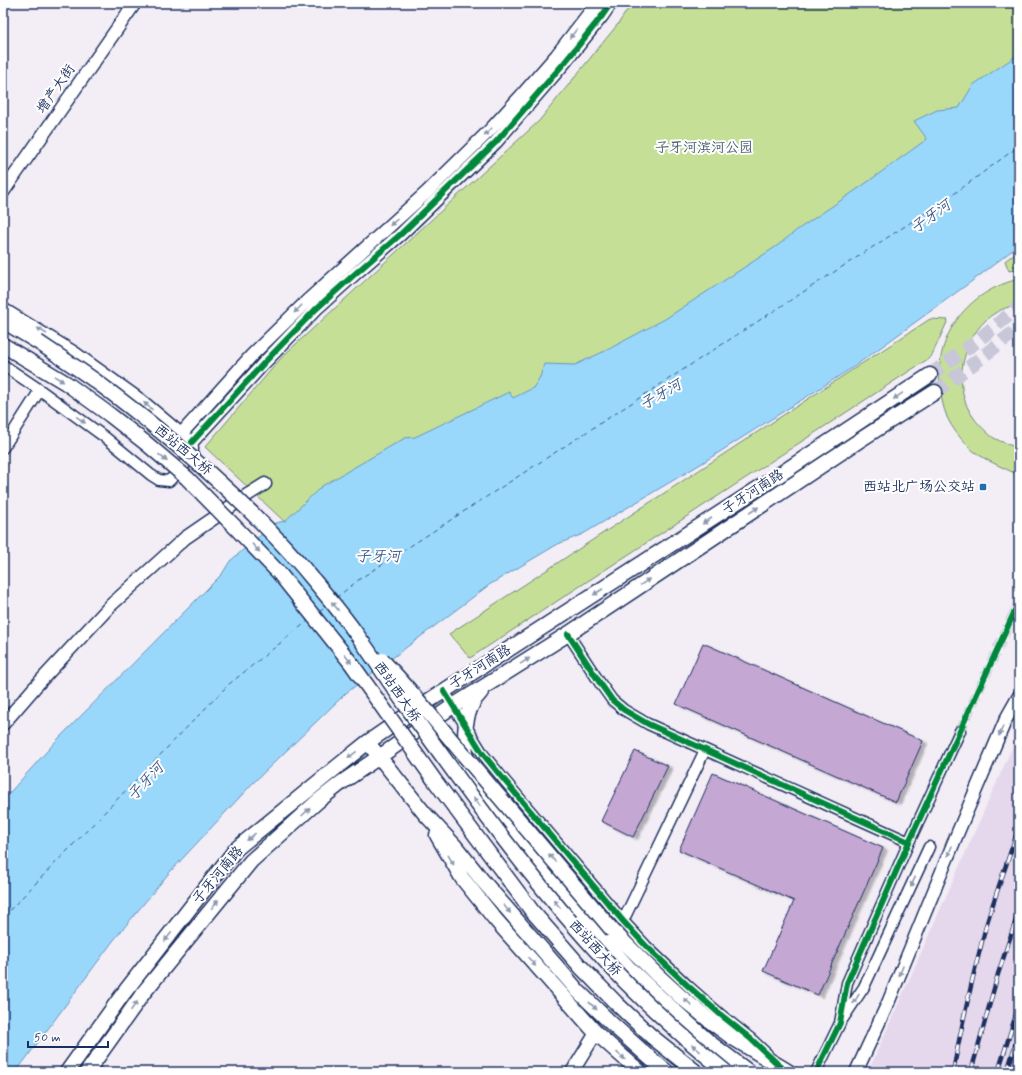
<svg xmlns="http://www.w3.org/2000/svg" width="1022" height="1075" font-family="Mynerve,'LXGW WenKai TC',sans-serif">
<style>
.built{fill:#e5d8ec}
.green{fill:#c5e096;stroke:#70887a}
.water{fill:#9ad8fb;stroke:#6794bc}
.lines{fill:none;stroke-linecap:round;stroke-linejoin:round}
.ferry{stroke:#3b5985;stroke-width:1;stroke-dasharray:5 4;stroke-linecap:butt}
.building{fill:#c5a7d3;stroke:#1b2f5e;filter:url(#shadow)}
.minor-tunnel{stroke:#c8c7d8;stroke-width:10;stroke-dasharray:10 5;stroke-linecap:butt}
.secondary-tunnel{stroke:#c8c7d8;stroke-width:14;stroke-dasharray:14 7;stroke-linecap:butt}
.minor-casing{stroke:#1b2f5e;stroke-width:13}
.tertiary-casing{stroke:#1b2f5e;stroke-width:15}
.secondary-casing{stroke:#1b2f5e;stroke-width:17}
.minor{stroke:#fff;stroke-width:10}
.tertiary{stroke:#fff;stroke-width:12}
.secondary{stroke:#fff;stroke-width:14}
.rail-casing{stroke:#1b2f5e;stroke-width:4.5}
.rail{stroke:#fff;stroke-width:3;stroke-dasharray:9;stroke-linecap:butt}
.secondary-bridge-casing{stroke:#1b2f5e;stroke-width:17;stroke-linecap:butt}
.secondary-bridge{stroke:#fff;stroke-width:14}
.cycleway-casing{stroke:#fff;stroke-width:8}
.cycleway{stroke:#00873e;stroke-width:6}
.oneway{fill:#8d97ae}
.poi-dot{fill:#1f6fb2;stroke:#fff;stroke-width:1.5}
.labels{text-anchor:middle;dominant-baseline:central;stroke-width:4;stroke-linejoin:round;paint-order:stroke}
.street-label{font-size:14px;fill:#1b2f5e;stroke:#fff}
.park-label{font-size:14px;fill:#465b6c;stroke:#fff}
.poi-label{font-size:14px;fill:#1b2f5e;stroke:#fff;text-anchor:end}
.water-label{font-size:15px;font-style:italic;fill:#3b5985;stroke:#fff}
</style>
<defs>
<filter id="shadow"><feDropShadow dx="4.5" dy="2.5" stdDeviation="1" flood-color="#0004"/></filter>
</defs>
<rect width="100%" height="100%" fill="#f3edf6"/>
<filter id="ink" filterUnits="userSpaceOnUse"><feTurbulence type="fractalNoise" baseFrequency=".025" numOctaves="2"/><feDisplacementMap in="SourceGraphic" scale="8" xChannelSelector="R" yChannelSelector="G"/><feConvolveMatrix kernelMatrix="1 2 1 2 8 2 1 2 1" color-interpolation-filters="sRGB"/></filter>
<g filter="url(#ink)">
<path class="built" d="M 1019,590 L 1019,627 L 1005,621 Z
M 1019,732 L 1019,1072 L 868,1072 Z"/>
<path class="green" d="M 632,3 L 1019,3 L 1019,84 L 861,224 L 304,540 L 205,447 L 283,356 L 539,121 L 618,24 Z
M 1019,250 L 1019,268 L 1009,271 L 1005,261 Z
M 1019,279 L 1019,304 C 1007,307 995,311 986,320 C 961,343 952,390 974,418 C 977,423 989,435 994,438 C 1001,442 1011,445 1019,449 L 1019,475 C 1004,468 979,458 968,446 C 960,438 952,428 947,417 C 943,407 941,397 940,387 C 934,335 968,291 1019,279 Z
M 930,319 L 948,320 L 931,357 L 470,658 L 449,634 Z"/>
<path class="water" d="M 1019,54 L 1019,245 L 979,276 L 855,366 L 699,465 L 583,534 L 558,544 L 489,585 L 346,693 L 252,784 L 169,873 L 113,941 L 16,1072 L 3,1072 L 3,800 L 57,740 L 222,574 L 230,561 L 275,523 L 285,521 L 322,486 L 405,438 L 415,437 L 509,392 L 513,398 L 533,388 L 540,377 L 544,364 L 575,365 L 607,350 L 665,319 L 777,246 L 797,230 L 862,186 L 927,139 L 914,121 L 937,110 L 959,108 L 973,85 Z"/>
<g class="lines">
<path class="ferry" d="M 336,598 L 361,578 L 947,199 L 1019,146
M 319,612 L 326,607
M 3,917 L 228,685 L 309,620"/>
</g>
<path class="building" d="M 703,643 L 923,741 L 896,802 L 676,704 Z
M 635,751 L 668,766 L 633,837 L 601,821 Z
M 713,773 L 883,848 L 818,995 L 763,971 L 794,901 L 679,850 Z"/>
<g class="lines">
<path class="minor-tunnel" d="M 960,731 L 1019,602"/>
<path class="secondary-tunnel" d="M 930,375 L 973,344 L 1019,307
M 935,392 L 977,361 L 1019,328"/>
<g class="minor-casing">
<path id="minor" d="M 3,308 L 75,352 L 142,400 L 192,442 L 193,449 L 192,457 L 169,481 L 159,480 L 151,475 L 106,438 L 40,390 L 3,365
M 3,448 L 40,390
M 568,634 L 600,683 L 612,700 L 624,710 L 648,724 L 909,842
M 444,691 L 483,754 L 505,781 L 623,921 L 646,946 L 687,985 L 721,1015 L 751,1039 L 767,1054
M 623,921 L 705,750
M 842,1020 L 864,987 L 929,847
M 816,1072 L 840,1023 L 847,983 L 909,842 L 960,731"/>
</g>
<g class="tertiary-casing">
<path id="tertiary" d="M 3,192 L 135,3
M 182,433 L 252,355 L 307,301 L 426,193 L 490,130 L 521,96 L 556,56 L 597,3
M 192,442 L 263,364 L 316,309 L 356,273 L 401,234 L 496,142 L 565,62 L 602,16 L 611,3
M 3,724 L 35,687 L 111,605 L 185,538 L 249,494 L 265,484
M 572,1072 L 596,1033
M 856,1072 L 888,1003 L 958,832 L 1006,719 L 1019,696"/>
</g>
<g class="secondary-casing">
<path id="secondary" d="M 3,321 L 38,342
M 3,345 L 26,359
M 423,717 L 488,797 L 587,922 L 628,967 L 654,992 L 709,1042 L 749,1072
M 373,749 L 425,814 L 455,846 L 482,880 L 578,991 L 612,1024 L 651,1059 L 667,1072
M 467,763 C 464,739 462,711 481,692
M 437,835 L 462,878 L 495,919 L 596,1033 L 640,1072
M 613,931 L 656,974 L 681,997 L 710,1021 L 733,1038 L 789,1072
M 67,1072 L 123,994 L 236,849 L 338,766 L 368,742 L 416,709 L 779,475 L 930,375
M 87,1072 L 144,992 L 251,861 L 318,801 L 341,783 L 379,757 L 453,706 L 568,634 L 860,440 L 935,392"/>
</g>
<use href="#minor" class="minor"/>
<use href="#tertiary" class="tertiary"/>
<use href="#secondary" class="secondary"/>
<g class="rail-casing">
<path id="rail" d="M 953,1072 C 962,1023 973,974 986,926 C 996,893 1008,860 1019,827
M 971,1072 L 998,974 L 1019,911
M 998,1072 L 1019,1005
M 1007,1072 L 1019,1033"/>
</g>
<use href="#rail" class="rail"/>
<g class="secondary-bridge-casing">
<path id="secondary-bridge" d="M 38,342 C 60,357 84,372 105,388 C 120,399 135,411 149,422 C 210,471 267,523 317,584 C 330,600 343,615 355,632 C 373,656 389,682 407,707 C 466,789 525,872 593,947 C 633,993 679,1034 726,1072
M 26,359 L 66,383 L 110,415 L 147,444 L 187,478 L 237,529 L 279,573 L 351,663 L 435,781 L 532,911 L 580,966 L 616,1003 L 651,1036 L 696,1072
M 382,660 C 411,690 436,722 463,754 C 513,813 563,872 613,931"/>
</g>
<use href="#secondary-bridge" class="secondary-bridge"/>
<g class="cycleway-casing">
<path id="cycleway" d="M 192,442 L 263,364 L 316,309 L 356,273 L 401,234 L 496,142 L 565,62 L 602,16 L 611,3
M 568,634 L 600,683 L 612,700 L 624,710 L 648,724 L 909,842
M 444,691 L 483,754 L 505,781 L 623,921 L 646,946 L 687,985 L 721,1015 L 751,1039 L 782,1068
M 816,1072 L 840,1023 L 847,983 L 909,842 L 1019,602"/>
</g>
<use href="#cycleway" class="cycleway"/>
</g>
<defs><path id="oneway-solid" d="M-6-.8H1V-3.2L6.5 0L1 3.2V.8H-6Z"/></defs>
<g class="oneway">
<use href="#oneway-solid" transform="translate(573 34) rotate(128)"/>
<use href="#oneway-solid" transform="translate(488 132) rotate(134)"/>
<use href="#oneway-solid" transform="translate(394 222) rotate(138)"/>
<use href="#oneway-solid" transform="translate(298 309) rotate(135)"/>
<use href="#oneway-solid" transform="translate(42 331) rotate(-148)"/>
<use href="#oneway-solid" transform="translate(59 379) rotate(32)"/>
<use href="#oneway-solid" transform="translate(898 396) rotate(146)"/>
<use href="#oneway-solid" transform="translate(148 406) rotate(-140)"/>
<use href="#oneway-solid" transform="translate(81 420) rotate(36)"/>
<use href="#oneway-solid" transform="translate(163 458) rotate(40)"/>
<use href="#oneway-solid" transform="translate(754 510) rotate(-33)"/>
<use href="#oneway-solid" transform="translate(707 521) rotate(147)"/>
<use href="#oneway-solid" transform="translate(256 548) rotate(47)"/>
<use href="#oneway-solid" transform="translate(645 582) rotate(-34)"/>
<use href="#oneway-solid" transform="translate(598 592) rotate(147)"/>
<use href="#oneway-solid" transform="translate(335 606) rotate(-129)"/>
<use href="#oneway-solid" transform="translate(348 659) rotate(52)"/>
<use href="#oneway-solid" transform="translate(525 661) rotate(-32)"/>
<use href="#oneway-solid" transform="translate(1001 731) rotate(113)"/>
<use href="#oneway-solid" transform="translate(352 755) rotate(142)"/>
<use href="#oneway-solid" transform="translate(477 802) rotate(-127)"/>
<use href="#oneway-solid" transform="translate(306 812) rotate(-42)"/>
<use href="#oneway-solid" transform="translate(251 837) rotate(140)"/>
<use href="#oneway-solid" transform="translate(950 851) rotate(112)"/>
<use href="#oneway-solid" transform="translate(552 858) rotate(-130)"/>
<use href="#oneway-solid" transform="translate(451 860) rotate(60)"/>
<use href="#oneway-solid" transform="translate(913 882) rotate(115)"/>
<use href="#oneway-solid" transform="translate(215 904) rotate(-51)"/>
<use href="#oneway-solid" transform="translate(557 904) rotate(-130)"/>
<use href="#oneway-solid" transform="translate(507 909) rotate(50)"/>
<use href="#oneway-solid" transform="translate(168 937) rotate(128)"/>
<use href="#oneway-solid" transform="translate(532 962) rotate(49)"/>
<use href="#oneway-solid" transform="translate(901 971) rotate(112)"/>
<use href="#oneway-solid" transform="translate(856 999) rotate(123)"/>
<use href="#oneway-solid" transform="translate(688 1002) rotate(-140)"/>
<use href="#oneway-solid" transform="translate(134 1006) rotate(-55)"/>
<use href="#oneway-solid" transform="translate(593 1006) rotate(44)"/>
<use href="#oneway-solid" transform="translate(696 1048) rotate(-140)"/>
<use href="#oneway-solid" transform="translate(621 1056) rotate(41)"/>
</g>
</g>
<rect class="poi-dot" x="979" y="483" width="8" height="8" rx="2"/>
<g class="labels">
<g class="street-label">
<text transform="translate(56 89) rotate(-55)">增产大街</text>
<text transform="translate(183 450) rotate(40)">西站西大桥</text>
<text transform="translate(753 492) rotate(-33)">子牙河南路</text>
<text transform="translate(480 667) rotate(-32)">子牙河南路</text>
<text transform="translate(397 692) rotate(55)">西站西大桥</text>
<text transform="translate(218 875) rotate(-50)">子牙河南路</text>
<text transform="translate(595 948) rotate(48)">西站西大桥</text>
</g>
<g class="park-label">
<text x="704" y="148">子牙河滨河公园</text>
</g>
<g class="poi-label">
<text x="975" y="487">西站北广场公交站</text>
</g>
<g class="water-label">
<text transform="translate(931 217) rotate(-36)">子牙河</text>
<text transform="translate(661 395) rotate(-30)">子牙河</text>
<text x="378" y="557">子牙河</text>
<text transform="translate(146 782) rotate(-47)">子牙河</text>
</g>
</g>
<rect width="1022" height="1075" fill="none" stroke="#fff" stroke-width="16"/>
<rect x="8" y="8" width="1006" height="1059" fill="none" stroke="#1b2f5e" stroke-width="1.5" filter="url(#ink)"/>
<path d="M28 1041v6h80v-6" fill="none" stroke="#1b2f5e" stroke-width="2"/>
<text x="34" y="1041" font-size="12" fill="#1b2f5e" stroke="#ffffff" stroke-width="3" paint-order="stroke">50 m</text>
</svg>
